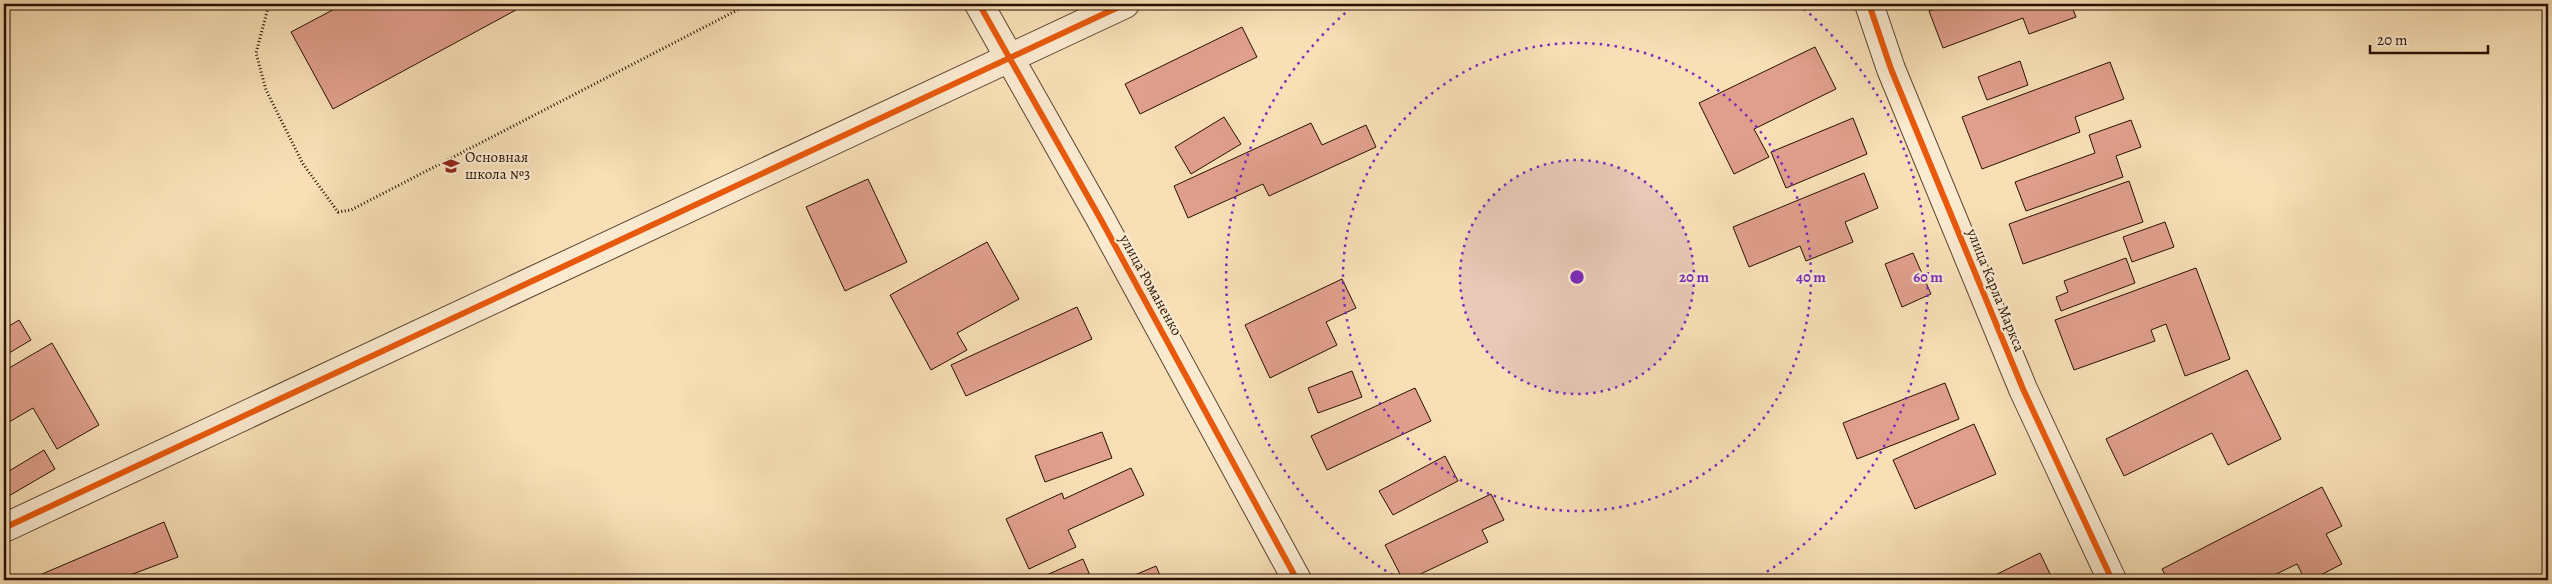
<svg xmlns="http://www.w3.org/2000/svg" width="2552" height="584" font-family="Alegreya,serif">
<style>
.building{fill:#e09f8c;stroke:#271000}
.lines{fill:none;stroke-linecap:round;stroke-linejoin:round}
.minor-casing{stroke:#5b442e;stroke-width:30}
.path{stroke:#271000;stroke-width:3;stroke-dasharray:1 2.5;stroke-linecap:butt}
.minor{stroke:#faead0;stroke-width:28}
.cycleway-casing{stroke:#faead0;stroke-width:9}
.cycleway{stroke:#e8590c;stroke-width:6}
.ring{fill:none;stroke:#7b2cbf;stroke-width:2.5;stroke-dasharray:2.5 5}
.labels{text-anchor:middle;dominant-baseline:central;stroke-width:4.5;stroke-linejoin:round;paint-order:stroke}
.poi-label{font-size:15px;fill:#271000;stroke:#faead0;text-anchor:start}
.street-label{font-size:15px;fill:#271000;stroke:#faead0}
.centre{fill:#7b2cbf;stroke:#faead0;stroke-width:2.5}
.ring-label{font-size:15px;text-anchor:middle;font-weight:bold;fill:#7b2cbf;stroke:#faead0;stroke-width:4.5;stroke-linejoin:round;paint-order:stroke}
</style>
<rect width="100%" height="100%" fill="#f8dfb6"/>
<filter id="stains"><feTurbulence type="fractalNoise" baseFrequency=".004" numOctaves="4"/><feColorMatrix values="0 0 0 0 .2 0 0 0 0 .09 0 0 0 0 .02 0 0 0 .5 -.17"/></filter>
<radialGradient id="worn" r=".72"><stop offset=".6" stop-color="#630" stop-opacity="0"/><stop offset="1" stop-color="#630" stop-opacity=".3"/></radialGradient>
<path class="building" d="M 344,4 L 527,4 L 333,109 L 291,32 Z
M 1949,4 L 2071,4 L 2076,17 L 2029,34 L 2023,18 L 1943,48 L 1929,11 Z
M 1242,27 L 1257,57 L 1140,114 L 1125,84 Z
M 1815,47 L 1836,89 L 1754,129 L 1769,157 L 1734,174 L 1699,103 Z
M 2020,61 L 2028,85 L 1987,100 L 1978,77 Z
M 2110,62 L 2124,99 L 2075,117 L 2080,132 L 1982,169 L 1962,117 Z
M 1224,117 L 1241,144 L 1191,174 L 1175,147 Z
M 1853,118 L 1867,154 L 1786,188 L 1771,152 Z
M 2131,120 L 2141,147 L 2116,156 L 2123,177 L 2026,211 L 2015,182 L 2095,153 L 2089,135 Z
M 1311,123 L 1322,145 L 1366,125 L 1376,147 L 1269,196 L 1263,184 L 1188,218 L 1174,186 Z
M 1864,173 L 1878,208 L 1845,222 L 1853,242 L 1806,261 L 1800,246 L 1749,267 L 1733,227 Z
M 868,179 L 907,262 L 845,291 L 806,207 Z
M 2129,181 L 2143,222 L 2023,264 L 2009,224 Z
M 2165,222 L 2174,247 L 2132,262 L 2123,237 Z
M 987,242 L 1019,299 L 957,333 L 967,350 L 931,370 L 890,295 Z
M 1913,253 L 1931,294 L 1902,307 L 1885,264 Z
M 2126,258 L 2135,283 L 2061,311 L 2056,297 L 2068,292 L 2064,281 Z
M 2196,268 L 2230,359 L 2185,376 L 2166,324 L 2151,330 L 2155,341 L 2074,370 L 2055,320 Z
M 1342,279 L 1356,308 L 1326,322 L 1337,345 L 1270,378 L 1245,325 Z
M 1077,307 L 1092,339 L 966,396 L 951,365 Z
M 19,320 L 31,340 L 4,356 L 4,329 Z
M 52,343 L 99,425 L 57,449 L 33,408 L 4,425 L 4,371 Z
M 2247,370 L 2281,439 L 2228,465 L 2212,433 L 2124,476 L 2106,439 Z
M 1352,371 L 1362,397 L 1318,413 L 1308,388 Z
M 1945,383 L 1959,419 L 1857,459 L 1843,423 Z
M 1415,388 L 1431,421 L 1327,470 L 1311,436 Z
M 1974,424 L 1996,474 L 1915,509 L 1893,460 Z
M 1102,432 L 1112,458 L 1045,482 L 1035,456 Z
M 44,450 L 55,469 L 7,497 L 4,492 L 4,474 Z
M 1445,456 L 1458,481 L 1393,515 L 1379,491 Z
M 1131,468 L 1144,495 L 1068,530 L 1076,547 L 1029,569 L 1006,519 L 1062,493 L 1064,499 Z
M 2322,487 L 2342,526 L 2326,534 L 2342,564 L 2311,580 L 2305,580 L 2297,564 L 2264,580 L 2168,580 L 2162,569 Z
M 1491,494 L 1504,520 L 1482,530 L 1488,542 L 1408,580 L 1403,580 L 1385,545 Z
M 164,522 L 178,557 L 117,580 L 28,580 Z
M 2040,553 L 2053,580 L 1985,580 Z
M 1083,559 L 1092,580 L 1035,580 Z
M 1156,566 L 1162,580 L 1123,580 Z"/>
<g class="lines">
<g class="minor-casing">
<path id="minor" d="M 979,4 L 1100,218 L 1297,580
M 1869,4 L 1891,69 L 2023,389 L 2112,580
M 4,528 L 1125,4"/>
</g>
<path class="path" d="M 269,4 L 256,53 L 266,90 L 303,164 L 338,212 L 351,210 L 749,4"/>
<use href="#minor" class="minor"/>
<g class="cycleway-casing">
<path id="cycleway" d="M 979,4 L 1100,218 L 1297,580
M 1869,4 L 1891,69 L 2023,389 L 2112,580
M 4,528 L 1125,4"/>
</g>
<use href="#cycleway" class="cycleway"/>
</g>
<circle cx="1577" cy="277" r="117" fill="#7b2cbf" fill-opacity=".12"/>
<g class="ring">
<circle cx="1577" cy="277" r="117"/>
<circle cx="1577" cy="277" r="234"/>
<path d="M1399 579A351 351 0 0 1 1356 4M1798 4A351 351 0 0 1 1755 579"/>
</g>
<defs>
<g id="school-bare" transform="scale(1.35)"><path d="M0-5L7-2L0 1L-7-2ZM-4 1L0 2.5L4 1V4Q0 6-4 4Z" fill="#8f2418" stroke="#faead0" stroke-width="2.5" paint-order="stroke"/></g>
</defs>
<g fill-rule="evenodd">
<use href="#school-bare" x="451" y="166"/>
</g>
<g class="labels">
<g class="poi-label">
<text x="465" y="157">Основная<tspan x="465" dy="17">школа №3</tspan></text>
</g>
<g class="street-label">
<text transform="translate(1151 285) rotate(61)">улица Романенко</text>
<text transform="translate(1996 290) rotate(68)">улица Карла Маркса</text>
</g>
</g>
<circle cx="1577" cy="277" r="8" class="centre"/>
<g class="ring-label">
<text x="1694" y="282">20 m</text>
<text x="1811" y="282">40 m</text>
<text x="1928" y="282">60 m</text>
</g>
<rect width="2552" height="584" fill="none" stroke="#f8dfb6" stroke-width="20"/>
<rect x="5" y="5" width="2542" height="574" fill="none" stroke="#271000" stroke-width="2.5"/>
<rect x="10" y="10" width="2532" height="564" fill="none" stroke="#271000"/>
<path d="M2370 45v8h118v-8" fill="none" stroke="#271000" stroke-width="2.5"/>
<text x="2377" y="45" font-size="15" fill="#271000" stroke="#faead0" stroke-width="4" paint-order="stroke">20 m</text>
<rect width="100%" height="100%" filter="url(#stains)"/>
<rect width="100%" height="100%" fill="url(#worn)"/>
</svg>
